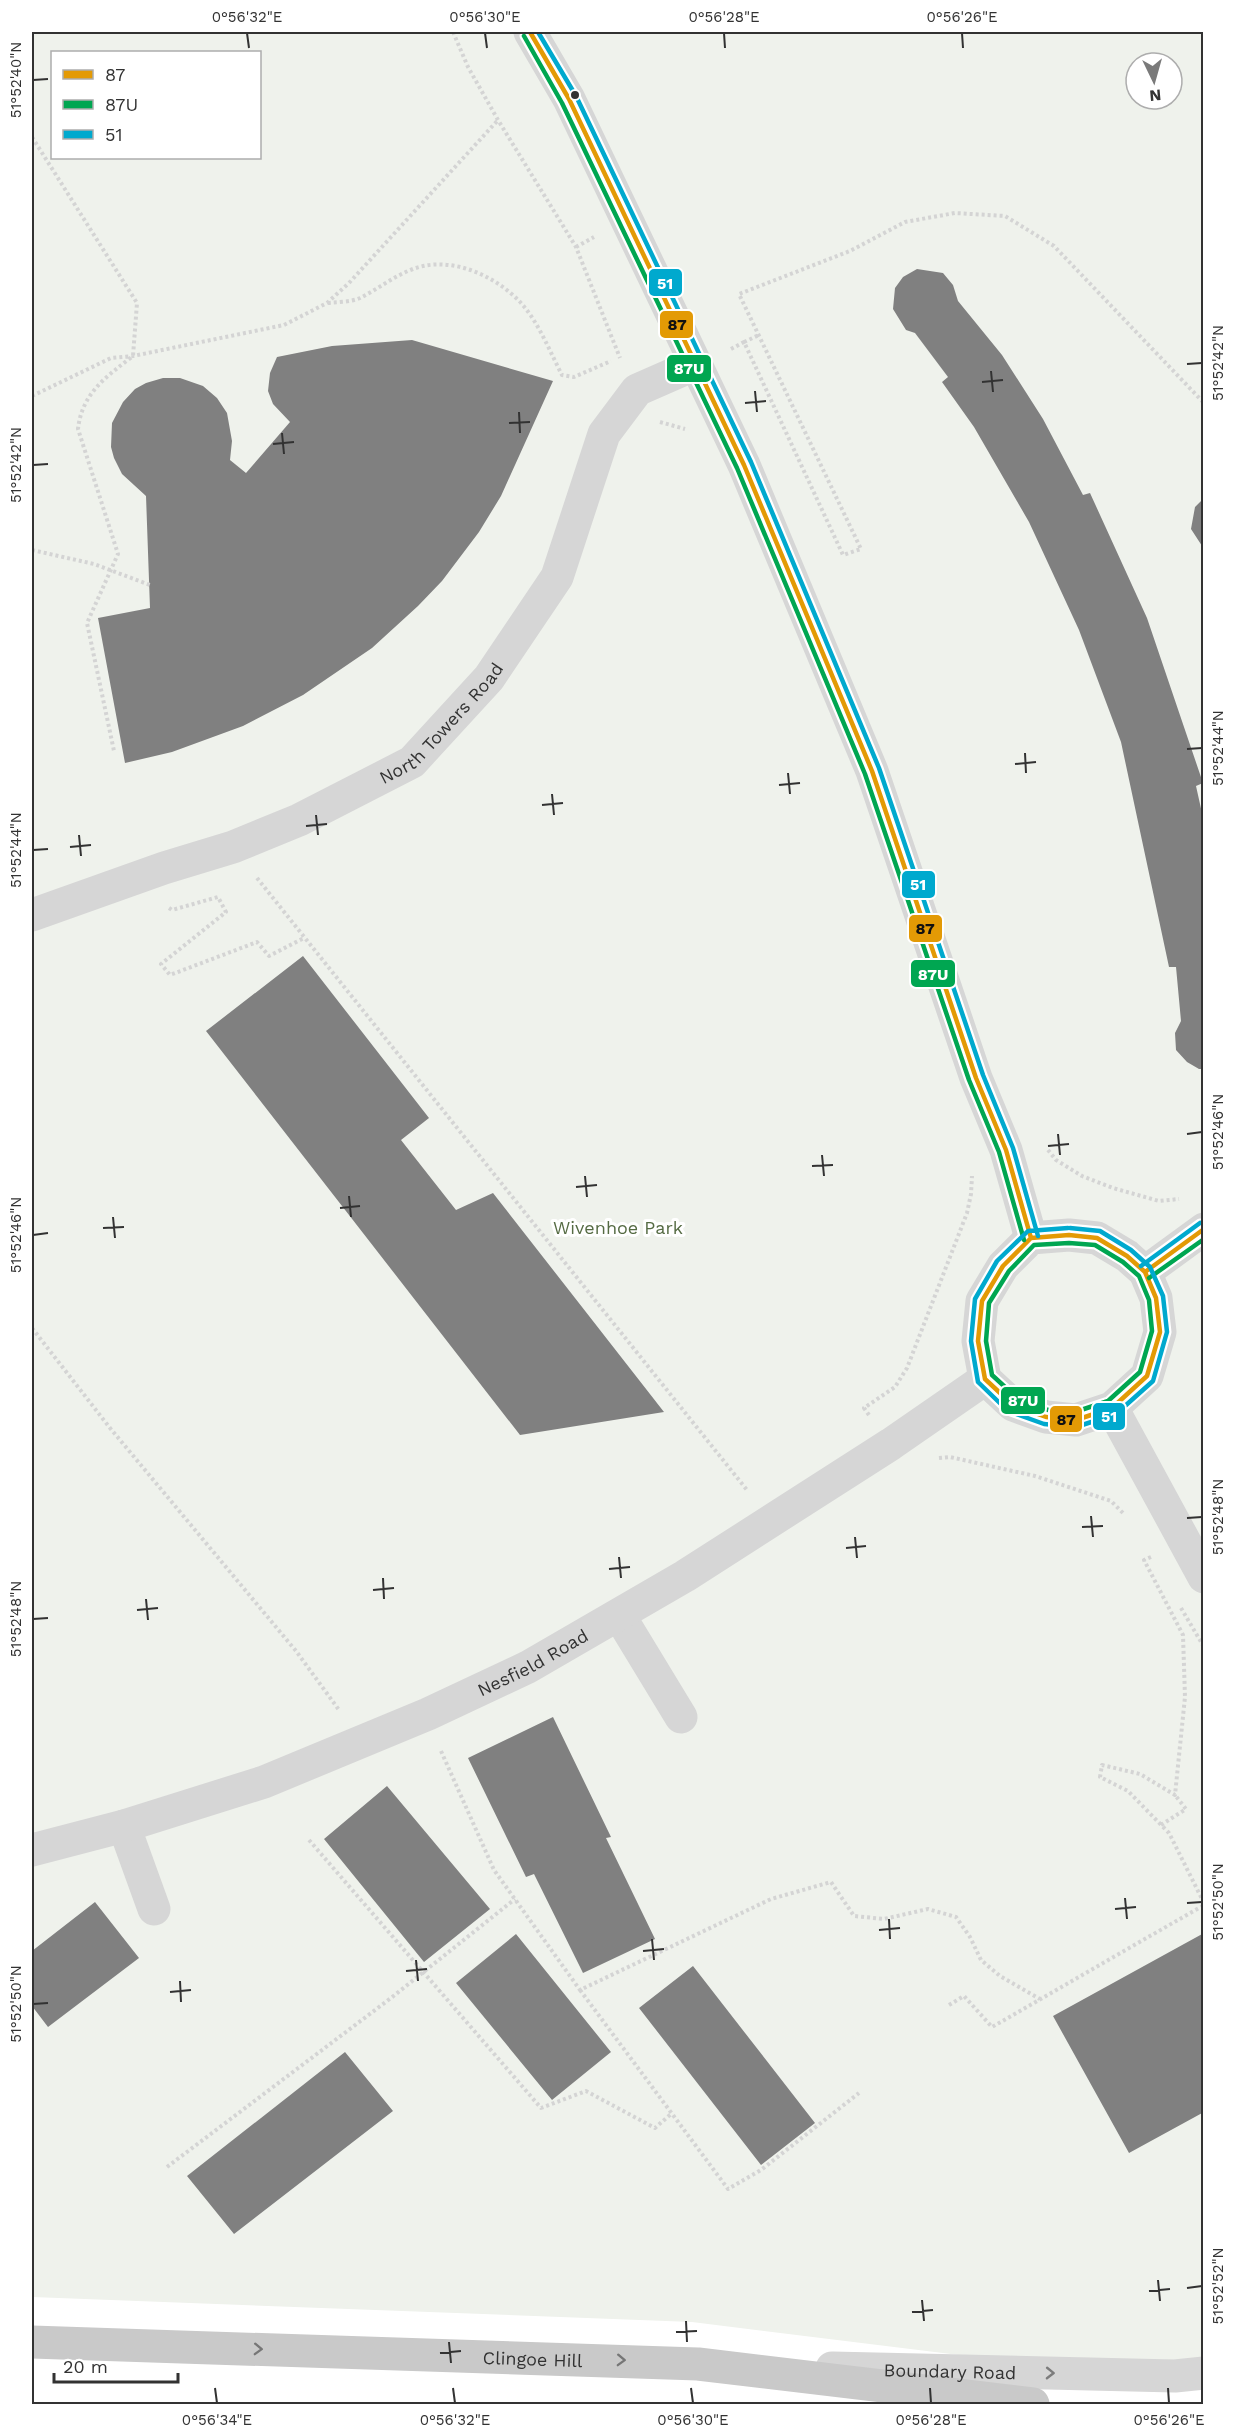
<svg xmlns="http://www.w3.org/2000/svg" width="1235" height="2436" font-family="'Work Sans',sans-serif">
<style>
.green{fill:#eff2ec;fill-rule:evenodd}
.building{fill:#808080}
.lines{fill:none;stroke-linecap:round;stroke-linejoin:round}
.path{stroke:#d4d4d4;stroke-width:4;stroke-dasharray:3 3;stroke-linecap:butt}
.minor{stroke:#d6d6d6;stroke-width:33}
.primary{stroke:#c9c9c9;stroke-width:33}
.bus-1-casing{stroke:#fff;stroke-width:9}
.bus-2-casing{stroke:#fff;stroke-width:9}
.bus-3-casing{stroke:#fff;stroke-width:9}
.bus-1{stroke:#e39a05;stroke-width:4.5}
.bus-2{stroke:#00a651;stroke-width:4.5}
.bus-3{stroke:#00a9ce;stroke-width:4.5}
.oneway{stroke:#767676}
.oneway2{stroke:#7c7c7c}
.ticks{fill:none;stroke:#323232;stroke-width:2}
.bus-dot{fill:#323232;stroke:#fff;stroke-width:2}
.labels{text-anchor:middle;dominant-baseline:central;stroke-width:6;stroke-linejoin:round;paint-order:stroke}
.street-label{font-size:18px;fill:#323232;stroke:#fff}
.park-label{font-size:18px;fill:#556b43;stroke:#fff}
.line-badge{stroke:#fff;stroke-width:2}
.badge-label{font-size:16px;text-anchor:middle;font-weight:bold;fill:#fff}
.pale-badge-label{font-size:16px;text-anchor:middle;font-weight:bold;fill:#111}
.neatline{fill:none;stroke:#323232;stroke-width:2}
.ticks-label{font-size:15px;text-anchor:middle;fill:#323232}
</style>
<rect width="100%" height="100%" fill="#fff"/>
<path class="green" d="M 32,32 L 1203,32 L 1203,2385 L 692,2322 L 32,2297 ZM 52,52 L 260,52 L 260,158 L 52,158 ZM 1136,63 L 1172,63 L 1172,99 L 1136,99 Z"/>
<path class="building" d="M 917,269 L 943,273 L 953,285 L 958,301 L 1002,355 L 1043,419 L 1083,495 L 1090,493 L 1147,618 L 1203,783 L 1196,786 L 1204,822 L 1204,1069 L 1199,1069 L 1187,1062 L 1176,1050 L 1175,1033 L 1181,1021 L 1176,967 L 1169,967 L 1121,742 L 1079,630 L 1029,522 L 974,427 L 942,382 L 948,377 L 915,333 L 906,330 L 893,309 L 895,288 L 903,277 Z
M 412,340 L 553,381 L 501,496 L 479,532 L 442,581 L 418,606 L 372,648 L 303,695 L 243,726 L 172,752 L 125,763 L 98,618 L 150,608 L 146,496 L 122,474 L 114,458 L 111,447 L 112,423 L 123,402 L 135,389 L 146,383 L 163,378 L 180,378 L 203,386 L 217,398 L 227,413 L 232,441 L 230,460 L 246,473 L 290,422 L 273,404 L 268,391 L 270,373 L 277,357 L 332,346 Z
M 1204,498 L 1204,549 L 1191,529 L 1195,507 Z
M 303,956 L 429,1118 L 401,1140 L 456,1210 L 493,1193 L 664,1412 L 520,1435 L 206,1031 Z
M 553,1717 L 611,1837 L 606,1838 L 655,1939 L 583,1973 L 534,1874 L 526,1877 L 468,1758 Z
M 387,1786 L 490,1909 L 424,1962 L 324,1839 Z
M 95,1902 L 139,1958 L 48,2027 L 32,2006 L 32,1951 Z
M 1204,1933 L 1204,2112 L 1129,2153 L 1053,2016 Z
M 516,1934 L 611,2052 L 552,2100 L 456,1983 Z
M 693,1966 L 815,2123 L 761,2165 L 639,2008 Z
M 345,2052 L 393,2111 L 234,2234 L 187,2176 Z"/>
<g class="lines">
<path class="path" d="M 453,32 L 468,67 L 498,120 L 576,247 L 620,358
M 32,137 L 137,303 L 133,356 C 106,377 82,393 78,429 L 118,554 L 87,623 L 114,751
M 576,247 L 594,237
M 328,303 C 338,302 351,302 360,298 C 378,289 394,276 413,269 C 450,255 495,275 521,303 C 539,323 550,352 562,375 L 574,377 L 611,361
M 744,342 L 759,335
M 731,349 L 744,342 L 843,555 L 861,549 L 739,294 L 850,251 L 905,222 L 955,213 L 1005,216 L 1054,246 L 1204,403
M 32,396 L 111,358 L 133,356 L 284,325 L 327,303 L 349,283 L 498,120
M 660,422 L 685,429
M 32,550 L 94,564 L 150,585
M 257,878 L 747,1490
M 169,908 L 172,910 L 218,897 L 226,912 L 161,964 L 170,975 L 257,942 L 269,956 L 304,938
M 1048,1150 L 1056,1160 L 1082,1176 L 1113,1188 L 1159,1201 L 1179,1199
M 32,1328 L 110,1428 L 296,1651 L 339,1710
M 869,1415 L 864,1408 L 895,1387 L 907,1368 L 967,1213 L 971,1194 L 972,1176
M 1204,1450 L 1204,1475
M 939,1458 L 950,1457 L 1035,1476 L 1111,1501 L 1124,1514
M 1151,1557 L 1144,1560 L 1183,1635 L 1185,1697 L 1175,1795 L 1140,1774 L 1102,1765 L 1100,1777 L 1128,1791 L 1169,1833 L 1204,1903
M 1181,1608 L 1204,1647
M 441,1751 L 494,1870 L 580,1990 L 771,1899 L 831,1882 L 854,1916 L 884,1919 L 928,1909 L 956,1917 L 970,1937 L 981,1960 L 1000,1976 L 1040,1999
M 1161,1825 L 1186,1809 L 1175,1795
M 309,1840 L 541,2108 L 586,2091 L 655,2128 L 672,2113
M 580,1990 L 728,2189 L 761,2170 L 859,2093
M 949,2005 L 964,1996 L 992,2027 L 1204,1905
M 167,2167 L 391,1998 L 515,1899"/>
<g class="minor">
<path d="M 530,32 L 569,99 L 744,465 L 872,771 L 976,1078 L 1006,1150 L 1031,1238"/>
<path id="s1" d="M 32,915 L 164,868 L 233,847 L 299,820 L 412,762 L 489,678 L 557,577 L 604,434 L 637,390 L 694,365"/>
<path d="M 1069,1235 L 1097,1238 L 1127,1256 L 1145,1272 L 1156,1298 L 1160,1332 L 1147,1376 L 1112,1408 L 1076,1420 L 1046,1417 L 1013,1405 L 985,1379 L 978,1341 L 982,1301 L 1003,1266 L 1031,1238 Z"/>
<path d="M 1145,1272 L 1204,1229"/>
<path d="M 1112,1408 L 1204,1577"/>
<path d="M 619,1615 L 681,1717"/>
<path d="M 124,1826 L 154,1909"/>
<path id="s2" d="M 32,1850 L 124,1826 L 264,1782 L 428,1714 L 528,1667 L 685,1576 L 891,1444 L 985,1379"/>
<path id="s3" d="M 832,2368 L 1175,2376 L 1204,2373"/>
</g>
<path class="primary" id="s4" d="M 32,2342 L 698,2364 L 1033,2404"/>
<g class="bus-1-casing">
<path id="bus-1" d="M 530,32 L 569,99 L 744,465 L 872,771 L 976,1078 L 1006,1150 L 1031,1238
M 1069,1235 L 1097,1238 L 1127,1256 L 1145,1272 L 1156,1298 L 1160,1332 L 1147,1376 L 1112,1408 L 1076,1420 L 1046,1417 L 1013,1405 L 985,1379 L 978,1341 L 982,1301 L 1003,1266 L 1031,1238 Z
M 1145,1272 L 1204,1229"/>
</g>
<g class="bus-2-casing">
<path id="bus-2" d="M 524,36 L 562,103 L 737,468 L 865,774 L 969,1080 L 999,1152 L 1024,1240
M 1069,1243 L 1095,1245 L 1123,1262 L 1139,1276 L 1149,1300 L 1152,1331 L 1140,1372 L 1108,1401 L 1075,1412 L 1048,1410 L 1017,1398 L 992,1375 L 986,1341 L 989,1303 L 1009,1271 L 1034,1245 Z
M 1149,1278 L 1204,1239"/>
</g>
<g class="bus-3-casing">
<path id="bus-3" d="M 538,32 L 576,96 L 751,462 L 879,768 L 983,1075 L 1013,1148 L 1038,1236
M 1068,1228 L 1028,1231 L 997,1261 L 975,1299 L 971,1341 L 978,1382 L 1008,1411 L 1044,1424 L 1076,1427 L 1116,1414 L 1153,1381 L 1167,1332 L 1163,1296 L 1150,1267 L 1131,1250 L 1100,1231 L 1070,1228
M 1141,1266 L 1200,1223"/>
</g>
<use href="#bus-1" class="bus-1"/>
<use href="#bus-2" class="bus-2"/>
<use href="#bus-3" class="bus-3"/>
</g>
<defs><path id="oneway-chevron" d="M-2-3.5L2.5 0L-2 3.5" fill="none" stroke-width="1.6" stroke-linecap="round" stroke-linejoin="round" transform="scale(1.5)"/></defs>
<g class="oneway">
<use href="#oneway-chevron" transform="translate(258 2349) rotate(2)"/>
<use href="#oneway-chevron" transform="translate(621 2360) rotate(2)"/>
</g>
<use class="oneway2" href="#oneway-chevron" transform="translate(1050 2373) rotate(1)"/>
<path class="ticks" d="M 247,33 L 249,48M 485,33 L 487,48M 724,33 L 725,48M 962,33 L 963,48M 33,80 L 48,79M 1187,364 L 1202,363M 991,371 L 993,392M 982,382 L 1003,380M 755,391 L 757,412M 745,403 L 766,401M 519,412 L 520,433M 509,423 L 530,422M 282,433 L 284,454M 273,444 L 294,442M 33,465 L 48,464M 1187,749 L 1202,748M 1025,753 L 1026,773M 1015,764 L 1036,762M 788,773 L 790,794M 779,785 L 800,783M 552,794 L 554,815M 542,805 L 563,803M 316,815 L 318,835M 306,826 L 327,824M 79,835 L 81,856M 70,847 L 91,845M 33,850 L 48,849M 1058,1134 L 1060,1155M 1187,1134 L 1202,1132M 1048,1146 L 1069,1144M 822,1155 L 824,1176M 812,1166 L 833,1165M 585,1176 L 587,1197M 576,1187 L 597,1185M 349,1196 L 351,1217M 340,1208 L 360,1206M 113,1217 L 115,1238M 103,1228 L 124,1227M 33,1235 L 48,1233M 1091,1516 L 1093,1537M 1187,1518 L 1202,1517M 1082,1527 L 1103,1526M 855,1537 L 857,1558M 846,1548 L 866,1546M 619,1557 L 621,1578M 609,1569 L 630,1567M 383,1578 L 384,1599M 373,1590 L 394,1588M 146,1599 L 148,1620M 137,1610 L 158,1608M 33,1619 L 48,1618M 1125,1898 L 1127,1919M 1187,1903 L 1202,1902M 1115,1909 L 1136,1907M 889,1919 L 890,1939M 879,1930 L 900,1928M 652,1939 L 654,1960M 643,1951 L 664,1949M 416,1960 L 418,1981M 406,1971 L 427,1969M 180,1981 L 181,2002M 170,1992 L 191,1990M 33,2004 L 48,2003M 1158,2280 L 1160,2301M 1187,2288 L 1202,2286M 1149,2291 L 1170,2289M 922,2300 L 924,2321M 912,2312 L 933,2310M 686,2321 L 687,2342M 676,2332 L 697,2331M 449,2342 L 451,2363M 440,2353 L 461,2351M 215,2388 L 217,2403M 453,2388 L 455,2403M 691,2388 L 693,2403M 930,2388 L 931,2403M 1168,2388 L 1169,2403"/>
<circle class="bus-dot" cx="575" cy="95" r="5"/>
<g class="labels">
<g class="street-label">
<text stroke="none"><textPath href="#s1" startOffset="458">North Towers Road</textPath></text>
<text stroke="none"><textPath href="#s2" startOffset="536">Nesfield Road</textPath></text>
<text stroke="none"><textPath href="#s4" startOffset="501">Clingoe Hill</textPath></text>
<text stroke="none"><textPath href="#s3" startOffset="118">Boundary Road</textPath></text>
</g>
<g class="park-label">
<text x="618" y="1227">Wivenhoe Park</text>
</g>
</g>
<g class="line-badge">
<rect x="648" y="268" width="35" height="29" rx="6" fill="#00a9ce"/>
<rect x="659" y="310" width="35" height="29" rx="6" fill="#e39a05"/>
<rect x="666" y="354" width="46" height="29" rx="6" fill="#00a651"/>
<rect x="901" y="870" width="35" height="29" rx="6" fill="#00a9ce"/>
<rect x="908" y="914" width="35" height="29" rx="6" fill="#e39a05"/>
<rect x="910" y="959" width="46" height="29" rx="6" fill="#00a651"/>
<rect x="1000" y="1386" width="46" height="29" rx="6" fill="#00a651"/>
<rect x="1092" y="1402" width="34" height="29" rx="6" fill="#00a9ce"/>
<rect x="1049" y="1405" width="34" height="28" rx="6" fill="#e39a05"/>
</g>
<g class="badge-label">
<text x="665" y="289">51</text>
<text x="689" y="374">87U</text>
<text x="918" y="890">51</text>
<text x="933" y="980">87U</text>
<text x="1023" y="1406">87U</text>
<text x="1109" y="1422">51</text>
</g>
<g class="pale-badge-label">
<text x="677" y="330">87</text>
<text x="925" y="934">87</text>
<text x="1066" y="1425">87</text>
</g>
<rect width="1235" height="2436" fill="none" stroke="#ffffff" stroke-width="66"/>
<rect x="51" y="51" width="210" height="108" fill="#ffffff" stroke="#adadad" stroke-width="1.5"/>
<rect x="63" y="70" width="30" height="9" fill="#e39a05" stroke="#adadad" stroke-width="1.5"/>
<text x="105" y="81" font-size="18" fill="#323232">87</text>
<rect x="63" y="100" width="30" height="9" fill="#00a651" stroke="#adadad" stroke-width="1.5"/>
<text x="105" y="111" font-size="18" fill="#323232">87U</text>
<rect x="63" y="130" width="30" height="9" fill="#00a9ce" stroke="#adadad" stroke-width="1.5"/>
<text x="105" y="141" font-size="18" fill="#323232">51</text>
<g transform="translate(1154 81) rotate(175)"><circle r="28" fill="#ffffff" stroke="#adadad" stroke-width="1.5"/>
<path d="M0-4.5L10 22L0 15L-10 22Z" fill="#7a7a7a"/>
<text y="-9" font-size="16" font-weight="bold" text-anchor="middle" fill="#323232">N</text>
</g>
<path d="M54 2373v9h124v-9" fill="none" stroke="#323232" stroke-width="3"/>
<text x="63" y="2373" font-size="18" fill="#323232" stroke="#ffffff" stroke-width="4.5" paint-order="stroke">20 m</text>
<rect x="33" y="33" width="1169" height="2370" class="neatline"/>
<g class="ticks-label">
<text x="247" y="22">0°56'32"E</text>
<text x="485" y="22">0°56'30"E</text>
<text x="724" y="22">0°56'28"E</text>
<text x="962" y="22">0°56'26"E</text>
<text transform="translate(16 80) rotate(-90)" y="5">51°52'40"N</text>
<text transform="translate(1218 363) rotate(-90)" y="5">51°52'42"N</text>
<text transform="translate(16 465) rotate(-90)" y="5">51°52'42"N</text>
<text transform="translate(1218 748) rotate(-90)" y="5">51°52'44"N</text>
<text transform="translate(16 850) rotate(-90)" y="5">51°52'44"N</text>
<text transform="translate(1218 1132) rotate(-90)" y="5">51°52'46"N</text>
<text transform="translate(16 1235) rotate(-90)" y="5">51°52'46"N</text>
<text transform="translate(1218 1517) rotate(-90)" y="5">51°52'48"N</text>
<text transform="translate(16 1619) rotate(-90)" y="5">51°52'48"N</text>
<text transform="translate(1218 1902) rotate(-90)" y="5">51°52'50"N</text>
<text transform="translate(16 2004) rotate(-90)" y="5">51°52'50"N</text>
<text transform="translate(1218 2286) rotate(-90)" y="5">51°52'52"N</text>
<text x="217" y="2425">0°56'34"E</text>
<text x="455" y="2425">0°56'32"E</text>
<text x="693" y="2425">0°56'30"E</text>
<text x="931" y="2425">0°56'28"E</text>
<text x="1169" y="2425">0°56'26"E</text>
</g>
</svg>
